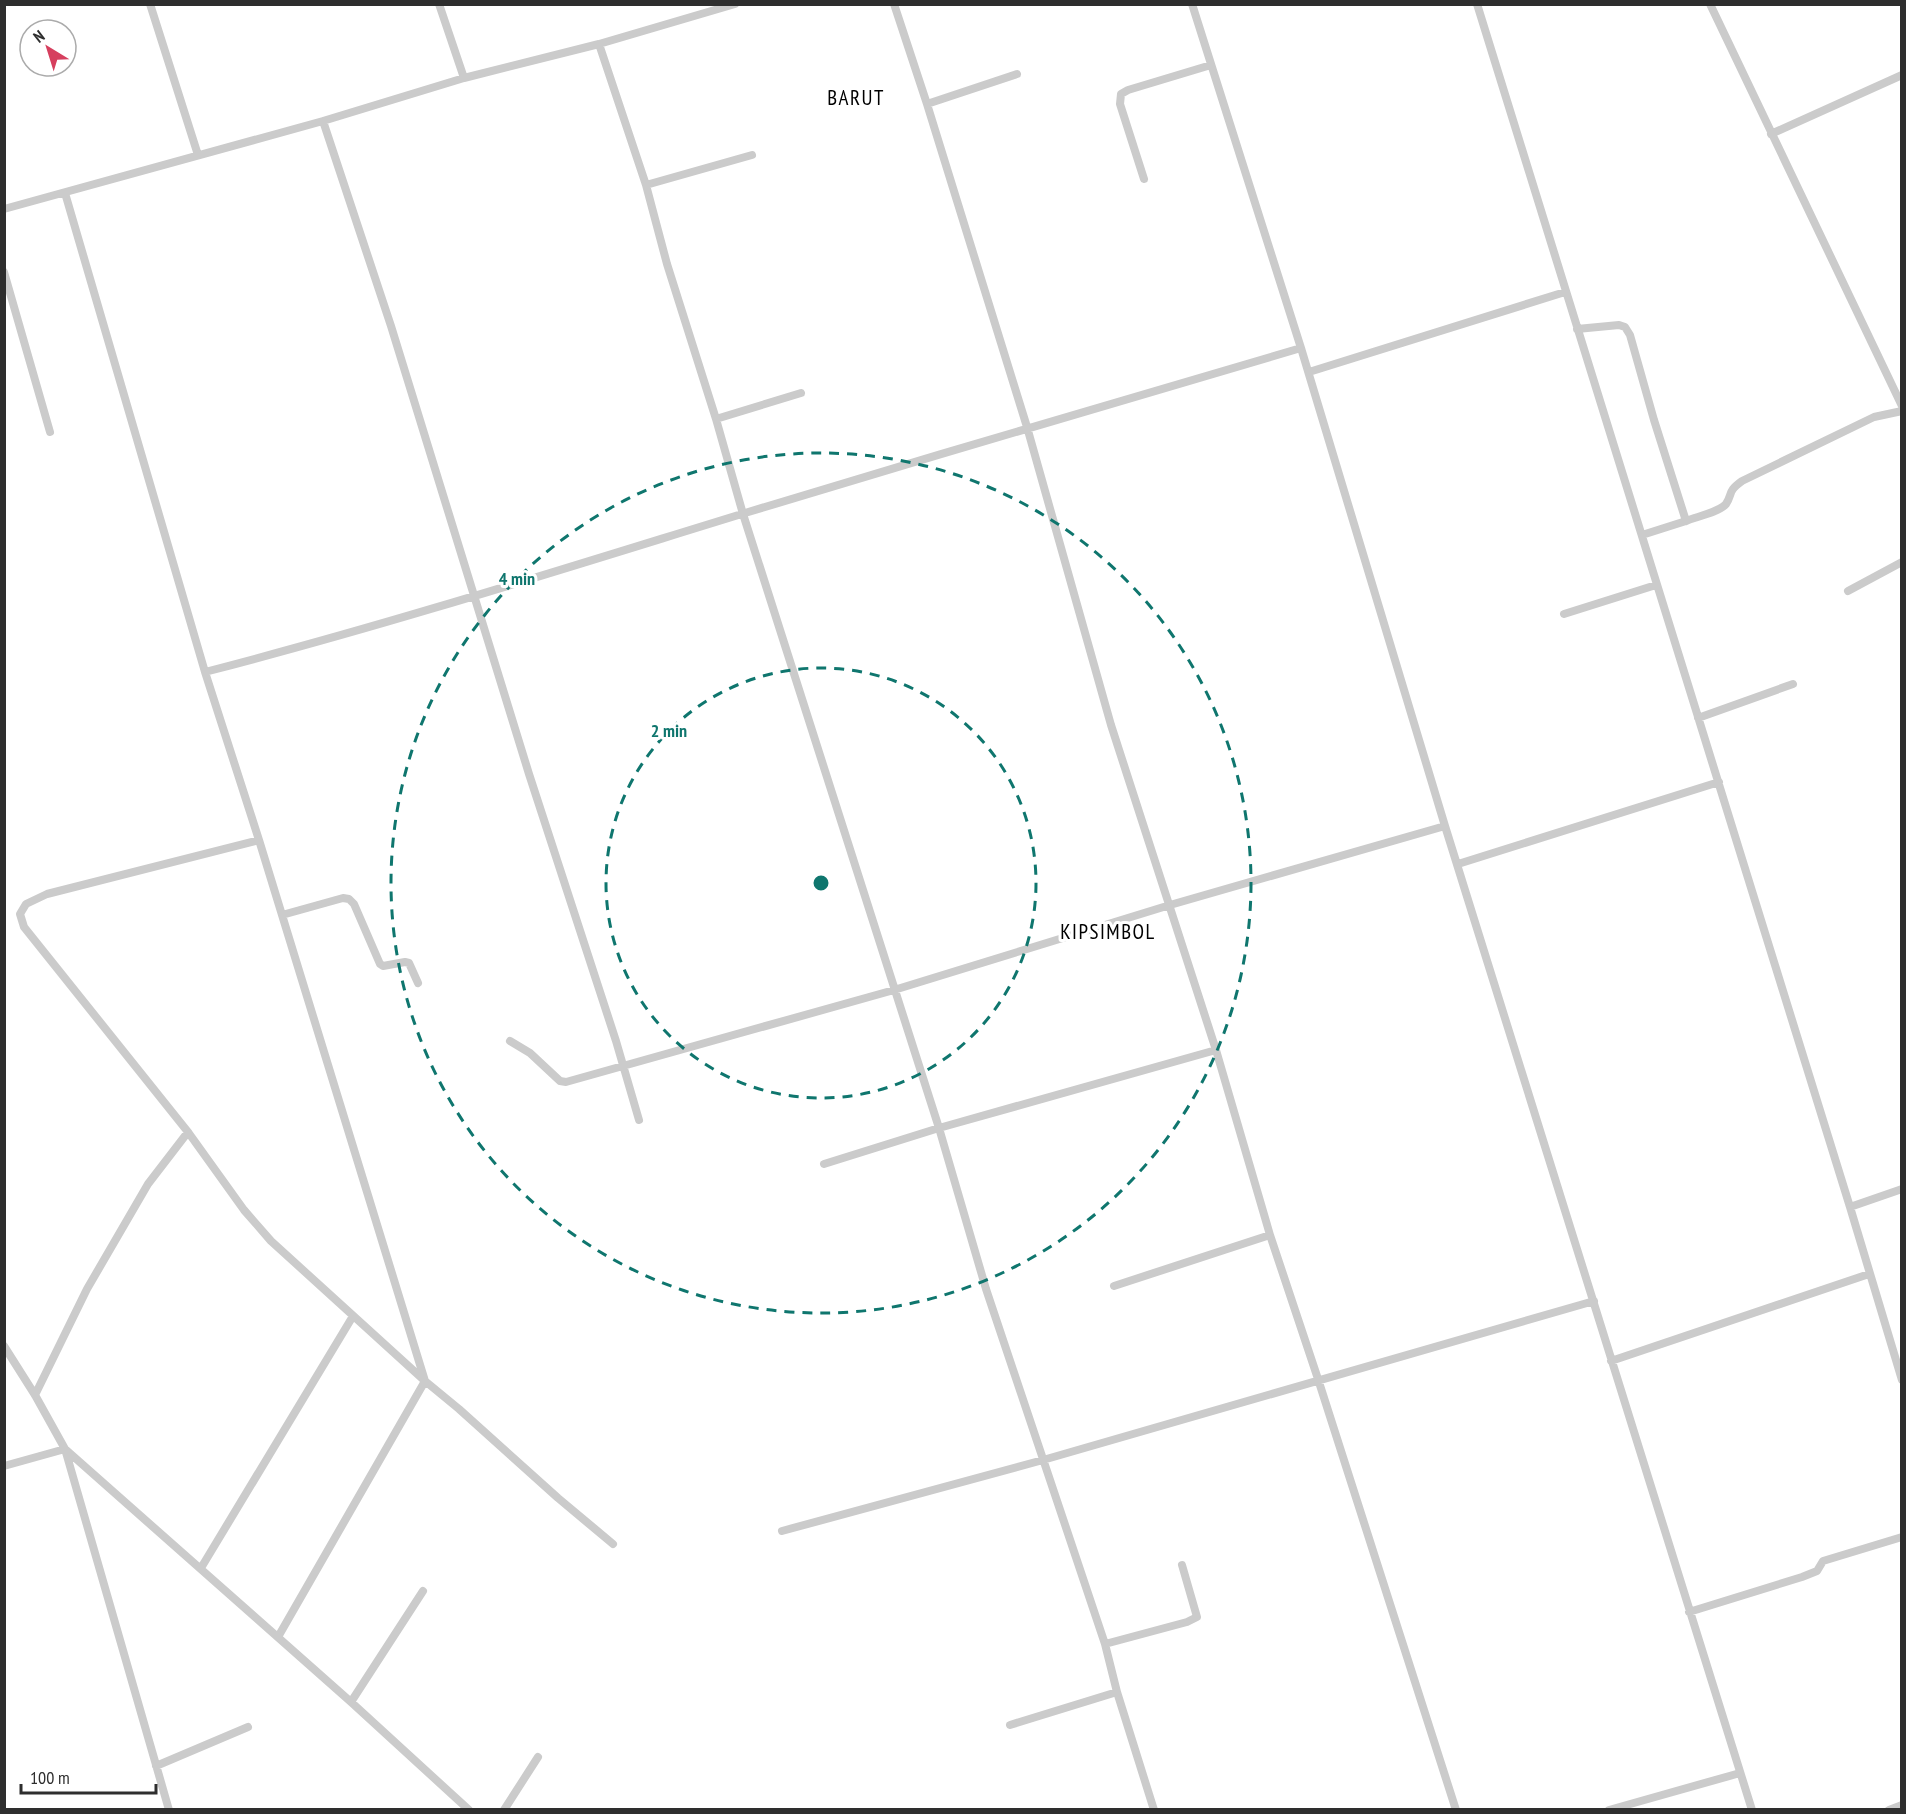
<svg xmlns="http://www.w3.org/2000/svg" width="1906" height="1814" font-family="'PT Sans Narrow',sans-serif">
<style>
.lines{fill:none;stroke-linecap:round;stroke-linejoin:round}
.street{stroke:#cbcbcb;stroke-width:8}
.ring{fill:none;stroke:#0f766e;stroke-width:3;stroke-dasharray:10 8}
.labels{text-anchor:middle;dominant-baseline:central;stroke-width:6;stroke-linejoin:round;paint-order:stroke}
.quarter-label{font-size:21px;letter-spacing:1.5px;fill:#000;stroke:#fff}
.centre{fill:#0f766e;stroke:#fff;stroke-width:3}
.ring-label{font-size:18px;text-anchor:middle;font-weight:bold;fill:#0f766e;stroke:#fff;stroke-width:6;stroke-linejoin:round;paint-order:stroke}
</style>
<rect width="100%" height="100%" fill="#fff"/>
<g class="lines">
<path class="street" d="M 150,4 L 198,155
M 439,4 L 464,78
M 894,4 L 927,104 L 1027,427 L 1111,725 L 1216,1050 L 1270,1235 L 1318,1379 L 1456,1810
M 1192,4 L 1301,348 L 1445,826 L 1752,1810
M 1477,4 L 1850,1207 L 1902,1380
M 1710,4 L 1902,406
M 599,44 L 646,185 L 667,264 L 716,419 L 743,514 L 939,1128 L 986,1289 L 1105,1644 L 1117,1692 L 1154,1810
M 927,104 L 1017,74
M 323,121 L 391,326 L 529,774 L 616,1041 L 639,1120
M 1771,134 L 1902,75
M 1144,179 L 1120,104 L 1121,94 L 1128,90 L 1211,65
M 646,185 L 752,155
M 65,193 L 205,672 L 259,840 L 425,1381 L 278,1637
M 4,209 L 323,121 L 464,78 L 599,44 L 735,4
M 4,272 L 50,432
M 1577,329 L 1619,325 L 1625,327 L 1630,335 L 1654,420 L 1686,521 L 1642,535
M 1309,372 L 1565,292
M 716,419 L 801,393
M 1686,521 C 1695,517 1720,512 1726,504 C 1733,493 1727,492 1742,481 L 1874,417 L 1902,411
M 1848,591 L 1902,562
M 1564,614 L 1656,585
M 205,672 C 387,625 566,568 745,513 C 930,457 1116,402 1301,348
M 1698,718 L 1793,684
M 259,840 L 47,894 L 26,904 L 20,914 L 24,927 L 188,1132 L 244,1210 L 271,1241 L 425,1381 L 459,1409 L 558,1498 L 613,1544
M 1458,864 L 1719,782
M 282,915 L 343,898 L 349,899 L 354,904 L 380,964 L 383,966 L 405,962 L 409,963 L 418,983
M 510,1041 L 530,1053 L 560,1081 L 566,1082 L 894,990 L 1170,905 L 1445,826
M 824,1164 L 939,1128 L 1216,1050
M 1850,1207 L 1902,1189
M 1114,1286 L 1270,1235
M 4,1346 L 35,1395 L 65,1449 L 169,1810
M 1611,1361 L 1869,1274
M 35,1395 L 87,1289 L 148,1184 L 188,1132
M 4,1466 L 65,1449 L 351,1702 L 469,1810
M 782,1531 L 1043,1460 L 1594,1301
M 201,1568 L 353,1316
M 1689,1612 L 1802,1577 L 1817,1571 L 1823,1561 L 1902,1537
M 1105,1644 L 1187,1622 L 1197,1617 L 1182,1565
M 351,1702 L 423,1591
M 1010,1725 L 1117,1692
M 156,1766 L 248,1727
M 504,1810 L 538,1757
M 1609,1810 L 1740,1773
M 1889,1810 L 1902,1805"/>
</g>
<g class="ring">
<circle cx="821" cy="883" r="215"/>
<circle cx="821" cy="883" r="430"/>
</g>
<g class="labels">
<g class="quarter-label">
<text x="856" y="97">BARUT</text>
<text x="1108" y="931">KIPSIMBOL</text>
</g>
</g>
<circle cx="821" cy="883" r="9" class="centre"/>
<g class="ring-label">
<text x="517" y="585">4 min</text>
<text x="669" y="737">2 min</text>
</g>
<rect width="1906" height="1814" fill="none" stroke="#2e2e2e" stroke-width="12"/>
<g transform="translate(48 48) rotate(322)"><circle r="28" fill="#ffffff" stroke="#ababab" stroke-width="1.5"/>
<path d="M0-4.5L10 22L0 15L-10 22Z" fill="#d63f5e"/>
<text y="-9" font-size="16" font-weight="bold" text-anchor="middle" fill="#2e2e2e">N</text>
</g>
<path d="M21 1784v9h135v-9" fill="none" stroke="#2e2e2e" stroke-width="3"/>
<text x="30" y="1784" font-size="18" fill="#2e2e2e" stroke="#ffffff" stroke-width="4.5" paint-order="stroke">100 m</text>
</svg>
